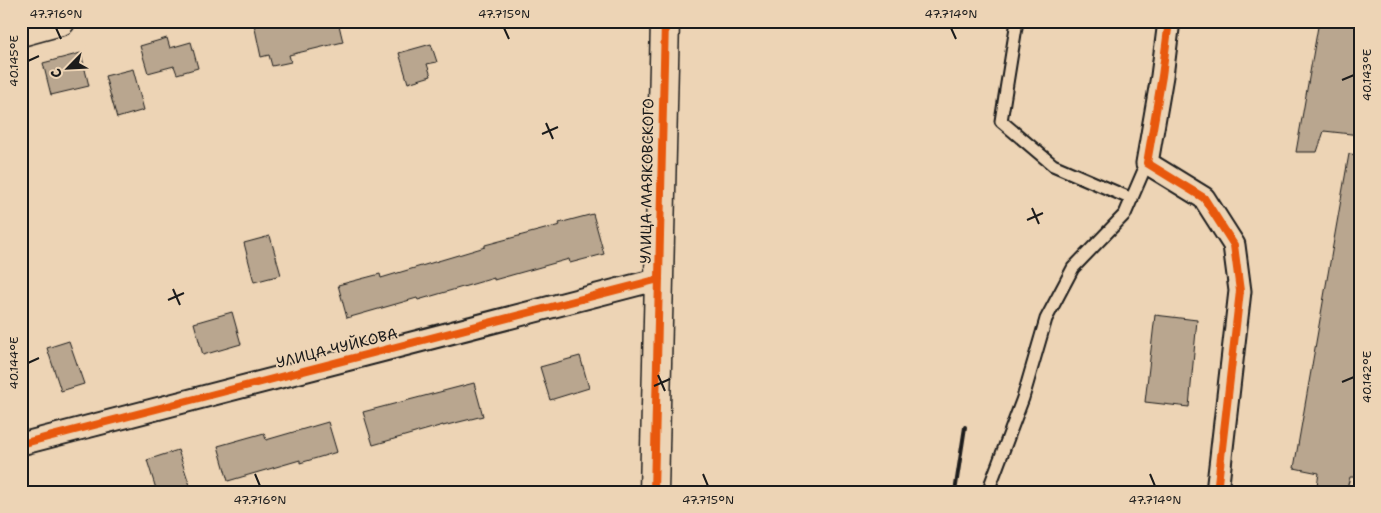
<svg xmlns="http://www.w3.org/2000/svg" width="1381" height="513" font-family="'Shantell Sans',sans-serif">
<style>
.building{fill:#b9a68f;stroke:#1c1c1c}
.lines{fill:none;stroke-linecap:round;stroke-linejoin:round}
.service-casing{stroke:#1c1c1c;stroke-width:15}
.minor-casing{stroke:#1c1c1c;stroke-width:25}
.tertiary-casing{stroke:#1c1c1c;stroke-width:31}
.service{stroke:#edd4b5;stroke-width:11}
.minor{stroke:#edd4b5;stroke-width:21}
.tertiary{stroke:#edd4b5;stroke-width:28}
.rail{stroke:#1c1c1c;stroke-width:4}
.cycleway-casing{stroke:#edd4b5;stroke-width:11}
.cycleway{stroke:#e8590c;stroke-width:8}
.ticks{fill:none;stroke:#1c1c1c;stroke-width:2}
.labels{text-anchor:middle;dominant-baseline:central;stroke-width:4;stroke-linejoin:round;paint-order:stroke}
.street-label{font-size:15px;fill:#1c1c1c;stroke:#edd4b5}
.neatline{fill:none;stroke:#1c1c1c;stroke-width:2}
.ticks-label{font-size:12px;text-anchor:middle;fill:#1c1c1c}
</style>
<rect width="100%" height="100%" fill="#edd4b5"/>
<filter id="ink" filterUnits="userSpaceOnUse"><feTurbulence type="fractalNoise" baseFrequency=".02" numOctaves="2"/><feDisplacementMap in="SourceGraphic" scale="10" xChannelSelector="R" yChannelSelector="G"/><feConvolveMatrix kernelMatrix="1 2 1 2 8 2 1 2 1" color-interpolation-filters="sRGB"/></filter>
<g filter="url(#ink)">
<path class="building" d="M 266,21 L 338,21 L 343,42 L 289,55 L 291,62 L 272,66 L 269,55 L 261,57 L 254,24 Z
M 1319,21 L 1360,21 L 1360,135 L 1324,131 L 1317,152 L 1296,152 Z
M 167,38 L 170,48 L 191,42 L 198,68 L 177,74 L 174,66 L 148,73 L 140,46 Z
M 431,44 L 437,62 L 427,64 L 431,76 L 408,83 L 399,53 Z
M 81,53 L 89,86 L 51,95 L 43,63 Z
M 133,69 L 144,110 L 117,118 L 105,76 Z
M 1349,154 L 1360,155 L 1360,477 L 1350,477 L 1346,492 L 1316,492 L 1319,473 L 1294,468 Z
M 593,214 L 604,254 L 570,263 L 569,259 L 494,280 L 494,278 L 418,300 L 417,298 L 347,318 L 338,285 L 380,274 L 381,278 L 485,247 L 485,245 L 560,225 L 559,223 Z
M 270,236 L 281,275 L 254,282 L 244,243 Z
M 232,312 L 241,344 L 203,355 L 194,323 Z
M 1155,315 L 1197,320 L 1189,407 L 1145,402 Z
M 69,341 L 84,384 L 61,391 L 47,348 Z
M 580,356 L 589,388 L 550,400 L 540,367 Z
M 474,383 L 483,416 L 443,426 L 443,425 L 373,445 L 363,412 Z
M 328,422 L 337,452 L 300,463 L 300,460 L 228,481 L 218,446 L 264,433 L 266,440 Z
M 178,450 L 192,492 L 157,492 L 147,460 Z"/>
<g class="lines">
<g class="service-casing">
<path id="service" d="M 1017,21 L 1001,121 L 1053,165 L 1132,199
M 990,492 L 991,483 L 1023,398 L 1046,319 L 1073,268 L 1125,214 L 1147,163"/>
</g>
<g class="minor-casing">
<path id="minor" d="M 1169,21 L 1162,76 L 1147,163 L 1204,198 L 1234,245 L 1240,291 L 1217,492
M 21,444 L 659,279"/>
</g>
<g class="tertiary-casing">
<path id="tertiary" d="M 21,32 L 61,21
M 654,492 L 665,21"/>
</g>
<use href="#service" class="service"/>
<use href="#minor" class="minor"/>
<use href="#tertiary" class="tertiary"/>
<path class="rail" d="M 955,492 L 965,427"/>
<g class="cycleway-casing">
<path id="cycleway" d="M 1169,21 L 1162,76 L 1147,163 L 1204,198 L 1234,245 L 1240,291 L 1217,492
M 21,444 L 659,279
M 654,492 L 665,21"/>
</g>
<use href="#cycleway" class="cycleway"/>
</g>
</g>
<path class="ticks" d="M 56,28 L 61,39M 504,28 L 509,39M 951,28 L 956,39M 28,61 L 39,56M 1342,80 L 1354,75M 546,123 L 553,139M 542,134 L 558,127M 1032,208 L 1039,224M 1027,220 L 1043,213M 173,289 L 180,305M 168,300 L 184,293M 28,363 L 39,358M 658,375 L 665,391M 1342,382 L 1354,377M 654,386 L 670,379M 255,474 L 260,486M 703,474 L 708,486M 1150,474 L 1155,486"/>
<g class="labels">
<g class="street-label">
<text transform="translate(647 181) rotate(-89)">УЛИЦА МАЯКОВСКОГО</text>
<text transform="translate(337 348) rotate(-14)">УЛИЦА ЧУЙКОВА</text>
</g>
</g>
<rect width="1381" height="513" fill="none" stroke="#edd4b5" stroke-width="55"/>
<g transform="translate(68 68) rotate(246)" stroke="#edd4b5" stroke-width="4" paint-order="stroke">
<path d="M0-4L9 19L0 12L-9 19Z" fill="#1c1c1c"/>
<text y="-8" font-size="14" font-weight="bold" text-anchor="middle" fill="#1c1c1c">С</text>
</g>
<rect x="28" y="28" width="1326" height="458" class="neatline"/>
<g class="ticks-label">
<text x="56" y="18">47.716°N</text>
<text x="504" y="18">47.715°N</text>
<text x="951" y="18">47.714°N</text>
<text transform="translate(14 61) rotate(-90)" y="4">40.145°E</text>
<text transform="translate(1367 75) rotate(-90)" y="4">40.143°E</text>
<text transform="translate(14 363) rotate(-90)" y="4">40.144°E</text>
<text transform="translate(1367 377) rotate(-90)" y="4">40.142°E</text>
<text x="260" y="504">47.716°N</text>
<text x="708" y="504">47.715°N</text>
<text x="1155" y="504">47.714°N</text>
</g>
</svg>
